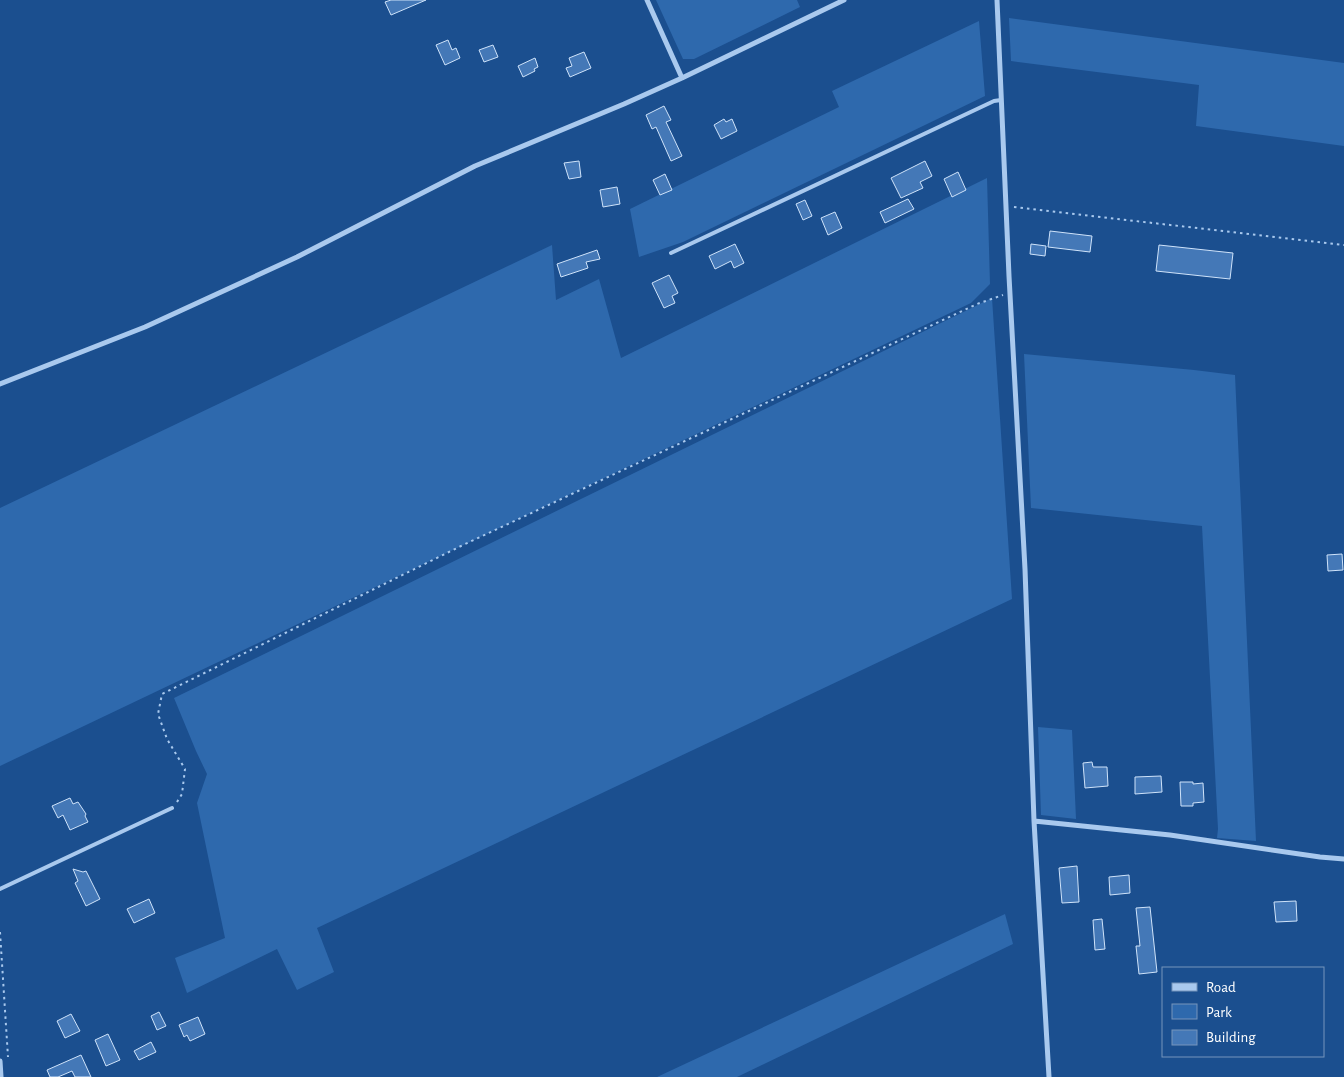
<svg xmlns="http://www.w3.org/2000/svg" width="1344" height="1077" font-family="'Alegreya Sans',sans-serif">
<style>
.green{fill:#2e69ad}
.building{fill:#4478b7;stroke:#cfe3fa}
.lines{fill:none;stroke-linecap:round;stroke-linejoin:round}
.path{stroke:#a9c9ee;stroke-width:2;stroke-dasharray:2.5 4;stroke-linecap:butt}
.lane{stroke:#a9c9ee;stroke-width:4}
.street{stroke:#a9c9ee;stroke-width:5}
</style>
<rect width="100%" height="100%" fill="#1b4f8f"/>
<path class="green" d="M 656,0 L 797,0 L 800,7 L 694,59 L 683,59 Z
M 1009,18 L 1344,63 L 1344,146 L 1196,126 L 1199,85 L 1011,61 Z
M 979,21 L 985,96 L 683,242 L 639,257 L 630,209 L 839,107 L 832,91 Z
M 987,178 L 990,284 L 971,303 L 0,766 L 0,508 L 552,245 L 556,300 L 599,279 L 621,358 Z
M 992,298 L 1012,599 L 317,928 L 334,972 L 297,990 L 277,949 L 187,993 L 175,958 L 225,938 L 197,803 L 207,774 L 196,751 L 174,698 Z
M 1024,354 L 1194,370 L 1235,375 L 1256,841 L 1217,838 L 1218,829 L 1202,526 L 1031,508 Z
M 1038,727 L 1072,730 L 1076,819 L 1041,815 Z
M 1005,914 L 1013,944 L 737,1077 L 657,1077 Z"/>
<path class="building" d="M 391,0 L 426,0 L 391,15 L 385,2 Z
M 448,40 L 452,50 L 456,48 L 460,58 L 445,65 L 436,45 Z
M 493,45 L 498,57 L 484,62 L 479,50 Z
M 584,52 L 591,68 L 570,77 L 566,68 L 572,66 L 569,58 Z
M 535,58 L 538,67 L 534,69 L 535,71 L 523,77 L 518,66 Z
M 664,106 L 671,120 L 666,122 L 682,156 L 671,161 L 656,127 L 652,129 L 646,115 Z
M 724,119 L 726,122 L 732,119 L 737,131 L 721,139 L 714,125 Z
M 579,161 L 581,177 L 569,179 L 564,163 Z
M 925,161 L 932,176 L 920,182 L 923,188 L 901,198 L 891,178 Z
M 958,172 L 966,190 L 952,197 L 944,179 Z
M 665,174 L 672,190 L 660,195 L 653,180 Z
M 617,187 L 620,204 L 603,207 L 600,190 Z
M 908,199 L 914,209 L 885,223 L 880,212 Z
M 805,200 L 812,216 L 803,220 L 796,204 Z
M 835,212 L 842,228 L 828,235 L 821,218 Z
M 1050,231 L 1092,236 L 1090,252 L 1048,247 Z
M 735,244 L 744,263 L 734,268 L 731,261 L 715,269 L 709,256 Z
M 1031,244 L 1046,246 L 1045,256 L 1030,254 Z
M 1159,245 L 1233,253 L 1230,279 L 1156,271 Z
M 597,250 L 600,259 L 586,262 L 588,268 L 561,277 L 557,264 Z
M 669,275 L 678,293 L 672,296 L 675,303 L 664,308 L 652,283 Z
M 1342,554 L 1343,570 L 1328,571 L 1327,555 Z
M 1092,762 L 1093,767 L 1107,767 L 1108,786 L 1085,788 L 1083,763 Z
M 1161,776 L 1162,792 L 1135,794 L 1135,777 Z
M 1180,782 L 1193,782 L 1193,784 L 1203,783 L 1204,802 L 1193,803 L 1193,806 L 1181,806 Z
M 70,798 L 73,804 L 78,802 L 86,814 L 85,816 L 88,822 L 70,830 L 63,815 L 58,818 L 52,806 Z
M 1077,866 L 1079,902 L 1062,903 L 1059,868 Z
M 73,869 L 83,872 L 86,871 L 100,899 L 86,906 L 75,883 L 78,881 Z
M 1129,875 L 1130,893 L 1110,895 L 1109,877 Z
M 149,899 L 155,913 L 134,923 L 127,909 Z
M 1296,901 L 1297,921 L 1276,922 L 1274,902 Z
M 1150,907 L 1157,972 L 1139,974 L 1136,946 L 1140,946 L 1136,908 Z
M 1102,919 L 1105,949 L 1095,950 L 1093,920 Z
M 159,1012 L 166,1026 L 157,1030 L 151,1016 Z
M 71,1014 L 80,1031 L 65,1038 L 57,1021 Z
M 198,1017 L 205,1034 L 190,1041 L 187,1035 L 184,1037 L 179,1025 Z
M 108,1034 L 120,1060 L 106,1066 L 95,1040 Z
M 151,1042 L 156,1052 L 139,1060 L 134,1051 Z
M 81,1055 L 91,1077 L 75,1077 L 72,1071 L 58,1077 L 50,1077 L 47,1070 Z"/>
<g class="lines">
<path class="path" d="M 1014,207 L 1344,245
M 177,802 L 182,794 L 185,769 L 167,739 L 158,714 L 162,694 L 461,546 L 977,304 L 1003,295
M 0,932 L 8,1057"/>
<path class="lane" d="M 671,253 L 994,101 L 1001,100
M 0,889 L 172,808"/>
<path class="street" d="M 647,0 L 682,78
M 997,0 L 1009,276 L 1025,569 L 1034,821 L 1049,1077
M 0,384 L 145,327 L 297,257 L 475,166 L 624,104 L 682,78 L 844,0
M 1034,821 L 1170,835 L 1320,857 L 1344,859
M 0,1061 L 1,1077"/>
</g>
<rect x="1162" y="967" width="162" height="90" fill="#1b4f8f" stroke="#7695bc"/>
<rect x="1172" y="983" width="25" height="8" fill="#a9c9ee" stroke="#7695bc"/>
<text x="1206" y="992" font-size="15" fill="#ffffff">Road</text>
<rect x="1172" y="1004" width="25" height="15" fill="#2e69ad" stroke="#7695bc"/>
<text x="1206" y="1017" font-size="15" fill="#ffffff">Park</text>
<rect x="1172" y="1030" width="25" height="15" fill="#4478b7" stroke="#7695bc"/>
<text x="1206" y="1042" font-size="15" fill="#ffffff">Building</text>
</svg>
